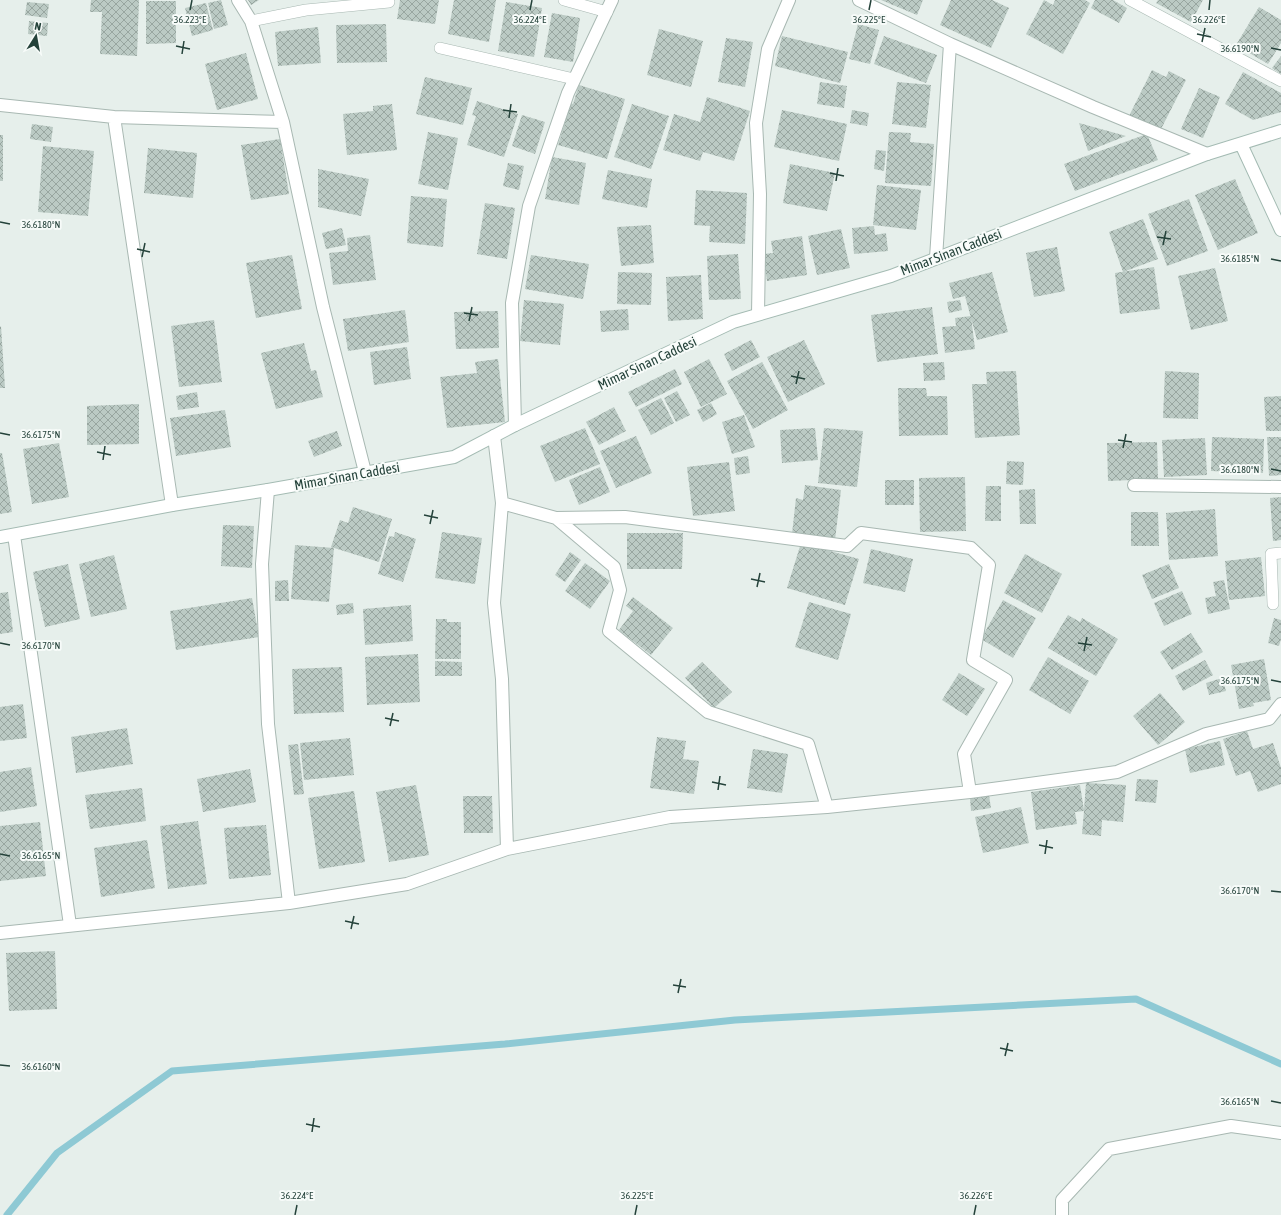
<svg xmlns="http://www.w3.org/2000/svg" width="1281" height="1215" font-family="'Asap Condensed',sans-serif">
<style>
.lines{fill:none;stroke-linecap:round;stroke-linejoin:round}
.stream{stroke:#8ec9d4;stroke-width:7}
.building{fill:url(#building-cross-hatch)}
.lane-casing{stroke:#a8b8b2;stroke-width:12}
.street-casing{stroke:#a8b8b2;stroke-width:14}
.secondary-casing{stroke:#a4bbb3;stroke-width:14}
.lane{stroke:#fff;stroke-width:11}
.street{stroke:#fff;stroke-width:12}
.secondary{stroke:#fff;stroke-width:12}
.ticks{fill:none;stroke:#24423a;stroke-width:1.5}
.labels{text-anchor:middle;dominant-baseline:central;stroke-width:4;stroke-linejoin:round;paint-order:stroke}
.street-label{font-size:14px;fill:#24423a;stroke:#f7fbf9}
.ticks-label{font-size:10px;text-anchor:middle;fill:#24423a;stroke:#f7fbf9;stroke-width:4;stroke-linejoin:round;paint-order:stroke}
</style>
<defs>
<pattern id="building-cross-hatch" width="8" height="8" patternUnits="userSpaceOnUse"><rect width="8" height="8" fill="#bbcac4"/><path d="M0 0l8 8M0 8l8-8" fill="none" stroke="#98a6a0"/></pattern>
</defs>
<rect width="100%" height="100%" fill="#e6efeb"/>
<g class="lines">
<path class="stream" d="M 7,1215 L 57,1153 L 172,1071 L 505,1044 L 735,1020 L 1136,999 L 1281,1064"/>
</g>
<path class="building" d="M 91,0 L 139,0 L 137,56 L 100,54 L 102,12 L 90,12 Z
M 221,0 L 228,25 L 214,29 L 208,3 Z
M 248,0 L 259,0 L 251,5 Z
M 400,0 L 439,0 L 435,24 L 397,19 Z
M 454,0 L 496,0 L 489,42 L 448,34 Z
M 881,0 L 923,0 L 917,15 Z
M 951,0 L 992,0 L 1009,8 L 991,48 L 940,25 Z
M 1044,0 L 1053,5 L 1055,0 L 1085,0 L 1090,3 L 1063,54 L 1026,34 Z
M 1095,0 L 1113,0 L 1127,8 L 1119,23 L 1091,8 Z
M 1158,0 L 1203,0 L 1191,22 L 1156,3 Z
M 146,1 L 176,1 L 176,43 L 146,44 Z
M 27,2 L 49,4 L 47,18 L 25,15 Z
M 506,2 L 542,8 L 534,57 L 498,51 Z
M 206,3 L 213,30 L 192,36 L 185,8 Z
M 1259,7 L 1281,20 L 1281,43 L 1268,64 L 1236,45 Z
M 552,13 L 580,18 L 573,62 L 544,57 Z
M 29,21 L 48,23 L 47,36 L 28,34 Z
M 386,24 L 387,62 L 337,63 L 336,25 Z
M 858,24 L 879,30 L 870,64 L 849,59 Z
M 318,27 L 321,63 L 278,66 L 275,32 Z
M 659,29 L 703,41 L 691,87 L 647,75 Z
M 782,36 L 848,52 L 840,83 L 775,66 Z
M 884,36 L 937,55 L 926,83 L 874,64 Z
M 726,38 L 753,42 L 745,87 L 718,82 Z
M 246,53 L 258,99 L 217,110 L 205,64 Z
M 1281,56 L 1281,74 L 1272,68 Z
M 1152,70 L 1166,77 L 1169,71 L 1186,80 L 1160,131 L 1129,116 Z
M 1243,72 L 1281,93 L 1281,112 L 1253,120 L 1225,104 Z
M 425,77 L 472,88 L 463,125 L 416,114 Z
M 820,82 L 847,86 L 844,108 L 817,104 Z
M 897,82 L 931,85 L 926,128 L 892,124 Z
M 579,85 L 625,99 L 607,159 L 558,145 L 571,103 L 573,104 Z
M 1199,88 L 1220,97 L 1203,138 L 1181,129 Z
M 707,97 L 750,111 L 734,161 L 703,152 L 700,161 L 663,150 L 674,114 L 700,122 Z
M 477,101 L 518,114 L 504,157 L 467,145 L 476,116 L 472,115 Z
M 392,104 L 397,150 L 347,155 L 343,114 L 373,111 L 373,106 Z
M 632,104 L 669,116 L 651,169 L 614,157 Z
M 782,110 L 847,124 L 839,161 L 774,147 Z
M 852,110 L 869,113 L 867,126 L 850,123 Z
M 522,115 L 545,122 L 535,154 L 512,146 Z
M 1079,123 L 1126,136 L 1088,151 Z
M 32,124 L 53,127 L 51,142 L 30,139 Z
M 428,132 L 458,138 L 448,190 L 418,184 Z
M 889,132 L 911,133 L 910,142 L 934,144 L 931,186 L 885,183 Z
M 1147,134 L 1158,160 L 1075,191 L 1064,164 Z
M 0,135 L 3,135 L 3,181 L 0,181 Z
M 280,139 L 289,194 L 251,200 L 241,145 Z
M 43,146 L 94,151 L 88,216 L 38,212 Z
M 148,148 L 197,153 L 193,198 L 144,193 Z
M 876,150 L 886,151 L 884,171 L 874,169 Z
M 552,157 L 586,163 L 579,205 L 545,199 Z
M 508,163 L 524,166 L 519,190 L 503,186 Z
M 790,164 L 835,173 L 827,211 L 783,203 Z
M 318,169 L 369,179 L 361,216 L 318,207 Z
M 608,170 L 652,179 L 647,208 L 602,199 Z
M 1235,179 L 1258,233 L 1218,250 L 1195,195 Z
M 877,185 L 921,190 L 916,230 L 873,225 Z
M 696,190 L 747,193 L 745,244 L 709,242 L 710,226 L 694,225 Z
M 411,196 L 447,199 L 443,247 L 407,243 Z
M 1189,199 L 1208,251 L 1167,266 L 1148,214 Z
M 485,203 L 515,208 L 507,259 L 477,254 Z
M 1143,219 L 1158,259 L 1123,272 L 1109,232 Z
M 651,225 L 654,263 L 621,266 L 617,227 Z
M 874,226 L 875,235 L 886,233 L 888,251 L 854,254 L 852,228 Z
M 342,228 L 346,245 L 326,249 L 322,233 Z
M 841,229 L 850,268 L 817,275 L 808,236 Z
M 370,235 L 376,280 L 333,285 L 329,253 L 348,251 L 347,238 Z
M 802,236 L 807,275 L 767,281 L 763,254 L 773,253 L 771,241 Z
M 1057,247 L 1065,291 L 1034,297 L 1026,253 Z
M 738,254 L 741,299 L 709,300 L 707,256 Z
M 292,255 L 302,309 L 256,318 L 246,263 Z
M 531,255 L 589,264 L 583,299 L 525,289 Z
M 1154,267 L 1160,309 L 1120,314 L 1115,273 Z
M 1215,268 L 1228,321 L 1191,330 L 1178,276 Z
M 618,272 L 652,273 L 651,305 L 617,304 Z
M 992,272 L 1008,332 L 977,340 L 965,296 L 953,299 L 949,283 Z
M 701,275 L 703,319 L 668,321 L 666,277 Z
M 524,300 L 564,304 L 560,345 L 520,341 Z
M 960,300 L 962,310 L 949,313 L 947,302 Z
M 932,307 L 938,354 L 877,362 L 871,315 Z
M 628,309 L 629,330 L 601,332 L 600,311 Z
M 405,310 L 409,342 L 348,351 L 343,319 Z
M 498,311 L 499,348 L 456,349 L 454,312 Z
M 971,316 L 975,349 L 945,353 L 942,327 L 956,326 L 955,318 Z
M 214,320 L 222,382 L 179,387 L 171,326 Z
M 1,326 L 5,388 L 0,388 L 0,327 Z
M 751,340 L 760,357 L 732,371 L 724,354 Z
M 804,340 L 825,384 L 788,402 L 767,357 Z
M 304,343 L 311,371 L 316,370 L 323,397 L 276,409 L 261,353 Z
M 407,347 L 411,379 L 374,385 L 370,352 Z
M 498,359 L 505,422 L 447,428 L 440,377 L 477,373 L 475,362 Z
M 709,359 L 727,394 L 701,407 L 684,372 Z
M 762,362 L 788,410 L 753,429 L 727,381 Z
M 944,362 L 945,380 L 924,381 L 923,363 Z
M 675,369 L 682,384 L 636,407 L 628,392 Z
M 1016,371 L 1020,435 L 975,438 L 972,384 L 987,384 L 986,372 Z
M 1165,371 L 1199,373 L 1198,419 L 1163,418 Z
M 898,388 L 926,388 L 927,396 L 947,396 L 948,435 L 899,436 Z
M 677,391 L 690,415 L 676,422 L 664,398 Z
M 197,392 L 199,407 L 178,410 L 176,396 Z
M 1281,396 L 1281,431 L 1266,431 L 1264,397 Z
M 661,398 L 674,423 L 651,435 L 638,410 Z
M 711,403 L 717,414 L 703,422 L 697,410 Z
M 139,404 L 139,444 L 87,445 L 87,406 Z
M 614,407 L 626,431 L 599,445 L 586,422 Z
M 225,410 L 231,447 L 176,456 L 170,418 Z
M 744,415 L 755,447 L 732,454 L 722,422 Z
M 585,428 L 600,464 L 555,482 L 540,446 Z
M 815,428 L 818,460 L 782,463 L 780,430 Z
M 824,428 L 863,431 L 857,487 L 818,483 Z
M 337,431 L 342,446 L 314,457 L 308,441 Z
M 636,436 L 652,473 L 616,488 L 600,451 Z
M 1212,437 L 1264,439 L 1263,473 L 1211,471 Z
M 1267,437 L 1281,437 L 1281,475 L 1269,476 Z
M 1205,438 L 1207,475 L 1164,477 L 1162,440 Z
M 1157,442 L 1158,479 L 1108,481 L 1107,443 Z
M 59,443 L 69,497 L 32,504 L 23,449 Z
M 0,453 L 2,453 L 12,512 L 0,514 Z
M 748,456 L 750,473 L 736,475 L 734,458 Z
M 1007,461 L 1024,462 L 1023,485 L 1006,484 Z
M 729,462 L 735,511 L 693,516 L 687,467 Z
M 600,467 L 610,492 L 579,505 L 569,480 Z
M 965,477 L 966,531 L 920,532 L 919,478 Z
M 885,480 L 914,480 L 914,505 L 885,505 Z
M 805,485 L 841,490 L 835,540 L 792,534 L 796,498 L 803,500 Z
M 986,486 L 1001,486 L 1001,521 L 985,521 Z
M 1035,489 L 1036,524 L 1020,524 L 1019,490 Z
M 1281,497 L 1281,540 L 1273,541 L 1270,498 Z
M 353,507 L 392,519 L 379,562 L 331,547 L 340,520 L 348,523 Z
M 1215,509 L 1218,556 L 1169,560 L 1166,513 Z
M 1131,512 L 1158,512 L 1159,546 L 1131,546 Z
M 223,525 L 254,526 L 252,568 L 221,566 Z
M 395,532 L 416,539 L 403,582 L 378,574 L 389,536 L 394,537 Z
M 442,532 L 482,538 L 475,584 L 435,578 Z
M 627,533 L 683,533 L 682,569 L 627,569 Z
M 801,543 L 859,559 L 845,605 L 787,588 Z
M 295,545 L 334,548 L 329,602 L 291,599 Z
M 871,549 L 913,559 L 905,592 L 863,583 Z
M 570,552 L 581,560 L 565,582 L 555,575 Z
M 1025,554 L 1062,574 L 1042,613 L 1004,593 Z
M 114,555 L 127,609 L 91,617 L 79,564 Z
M 1261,557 L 1265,596 L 1229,600 L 1225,561 Z
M 585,563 L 610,581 L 590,609 L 565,591 Z
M 68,564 L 80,619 L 45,627 L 33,572 Z
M 1169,564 L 1179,588 L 1152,599 L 1142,575 Z
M 288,580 L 289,601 L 275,601 L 275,581 Z
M 1224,580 L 1230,609 L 1208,614 L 1205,598 L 1216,596 L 1213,582 Z
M 1182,591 L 1192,614 L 1164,626 L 1154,603 Z
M 8,592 L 13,632 L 0,634 L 0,593 Z
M 633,597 L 673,628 L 651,655 L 619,630 L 633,611 L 626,606 Z
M 252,598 L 259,637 L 176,650 L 170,611 Z
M 1003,600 L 1036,618 L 1013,658 L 981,639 Z
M 809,602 L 851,614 L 838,660 L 795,647 Z
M 353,603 L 354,613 L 337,615 L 336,605 Z
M 411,605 L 413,641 L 365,645 L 363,609 Z
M 1068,615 L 1080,622 L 1082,618 L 1118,639 L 1096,676 L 1048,648 Z
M 1274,618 L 1281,620 L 1281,639 L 1279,646 L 1268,643 Z
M 436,619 L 447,619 L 447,622 L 461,622 L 461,659 L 435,659 Z
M 1191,633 L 1203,652 L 1172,670 L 1160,652 Z
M 418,654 L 420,702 L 367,705 L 365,657 Z
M 1048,657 L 1089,681 L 1070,714 L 1029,690 Z
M 1264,659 L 1271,700 L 1253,703 L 1254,706 L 1239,709 L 1231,665 Z
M 1205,660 L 1213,675 L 1183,691 L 1175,676 Z
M 435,661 L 462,662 L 462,676 L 435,676 Z
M 702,662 L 732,692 L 714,708 L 685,678 Z
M 342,667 L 344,712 L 294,714 L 292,669 Z
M 959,673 L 985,689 L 967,716 L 942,700 Z
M 1222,678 L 1226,691 L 1209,695 L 1206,683 Z
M 1160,693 L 1185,722 L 1158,745 L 1133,716 Z
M 23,704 L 27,738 L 0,741 L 0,707 Z
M 127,728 L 133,764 L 76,773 L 71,737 Z
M 1247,731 L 1253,749 L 1273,743 L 1281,768 L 1281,784 L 1258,792 L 1250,771 L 1236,776 L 1223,739 Z
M 657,737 L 686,741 L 683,759 L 699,761 L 694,794 L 650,788 Z
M 350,738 L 354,775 L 304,780 L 300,743 Z
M 1220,741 L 1225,765 L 1190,773 L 1185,749 Z
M 298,744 L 304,794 L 294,795 L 288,745 Z
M 753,749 L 788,754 L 782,793 L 747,788 Z
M 31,767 L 37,806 L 0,812 L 0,772 Z
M 250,769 L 256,802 L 203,812 L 197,779 Z
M 1137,779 L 1158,780 L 1156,803 L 1135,801 Z
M 1086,783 L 1126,785 L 1123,822 L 1102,820 L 1101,836 L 1082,834 L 1084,811 L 1075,812 L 1077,824 L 1036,830 L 1031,792 L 1080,785 L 1084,810 Z
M 416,785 L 429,855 L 389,862 L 376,792 Z
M 142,788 L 146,821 L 90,829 L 85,795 Z
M 354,791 L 365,862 L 319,869 L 308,798 Z
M 989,795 L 991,808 L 971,811 L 970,798 Z
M 463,796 L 492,796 L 493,833 L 464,833 Z
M 1021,807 L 1029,843 L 983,853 L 975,817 Z
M 198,821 L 207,884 L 168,889 L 160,826 Z
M 40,822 L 46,876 L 0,881 L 0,826 Z
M 266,825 L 271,875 L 229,879 L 224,828 Z
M 147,840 L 155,888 L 101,897 L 94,848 Z
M 55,951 L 57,1009 L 9,1011 L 6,953 Z"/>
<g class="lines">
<g class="lane-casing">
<path id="lane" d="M 564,0 L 607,12
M 1130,0 L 1281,81
M 251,21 L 306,10 L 389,2
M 440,48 L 574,79
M 1273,604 L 1271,554 L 1281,553"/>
</g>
<g class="street-casing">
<path id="street" d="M 238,0 L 251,21 L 283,122 L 323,307 L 365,472
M 859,0 L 950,44 L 1093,107 L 1207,154
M 0,105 L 114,117 L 283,122
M 114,117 L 172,505
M 936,258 L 950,44
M 758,314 L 760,194 L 756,123 L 768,49 L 789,0
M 515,425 L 512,303 L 529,206 L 568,93 L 612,0
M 494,436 L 502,503 L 494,603 L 502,679 L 507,849
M 1134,485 L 1281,487
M 268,490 L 262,564 L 268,724 L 289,903
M 502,503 L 556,518 L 625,517 L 847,546 L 861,533 L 971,548 L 989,565 L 973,660 L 1006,680 L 964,754 L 970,792
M 556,518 L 614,567 L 620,590 L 609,631 L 708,712 L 808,744 L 827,807
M 14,535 L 70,925
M 0,933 L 289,903 L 407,884 L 507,849 L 670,817 L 827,807 L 970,792 L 1117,772 L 1206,734 L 1269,719 L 1281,704
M 1062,1215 L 1062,1200 L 1109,1149 L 1231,1126 L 1281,1133"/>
</g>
<g class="secondary-casing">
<path id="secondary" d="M 1241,144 L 1281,230
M 0,537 L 172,505 L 268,490 L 454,457 L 515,425 L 733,322 L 891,276 L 1207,154 L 1281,131"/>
</g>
<use href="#lane" class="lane"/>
<use href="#street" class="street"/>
<use href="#secondary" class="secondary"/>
</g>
<path class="ticks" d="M 190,10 L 192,0M 530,10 L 532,0M 869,10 L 871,0M 1209,10 L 1210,0M 1197,34 L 1211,37M 1202,42 L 1205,28M 176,46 L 190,49M 1271,48 L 1281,50M 182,54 L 184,41M 503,110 L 517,112M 509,118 L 511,104M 830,173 L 844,176M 836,181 L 838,168M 0,222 L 10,224M 1157,237 L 1171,239M 1163,245 L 1166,231M 137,249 L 150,252M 142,257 L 145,243M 1271,259 L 1281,261M 464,313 L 478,315M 469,321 L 472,307M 791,376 L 805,379M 796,384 L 799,371M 0,433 L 10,435M 1118,440 L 1132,442M 1123,448 L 1126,434M 97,452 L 111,455M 103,460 L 105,446M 1271,469 L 1281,471M 424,515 L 438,518M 430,524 L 433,510M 751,579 L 765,582M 757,587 L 760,573M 0,643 L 10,645M 1078,643 L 1092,645M 1084,651 L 1087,637M 1271,680 L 1281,682M 385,718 L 399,721M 390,726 L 393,713M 712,782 L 726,785M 718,790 L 720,776M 1039,845 L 1053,848M 0,854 L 10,856M 1045,854 L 1047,840M 1271,891 L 1281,892M 345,921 L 359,924M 351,929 L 354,916M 673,985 L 686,987M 678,993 L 681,979M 1000,1048 L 1013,1051M 1005,1056 L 1008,1043M 0,1065 L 10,1066M 1271,1101 L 1281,1103M 306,1124 L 320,1127M 312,1132 L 314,1118M 295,1215 L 297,1205M 635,1215 L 637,1205M 974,1215 L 976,1205"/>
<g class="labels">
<g class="street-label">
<text transform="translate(951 252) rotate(-21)">Mimar Sinan Caddesi</text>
<text transform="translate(647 363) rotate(-25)">Mimar Sinan Caddesi</text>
<text transform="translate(347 476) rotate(-10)">Mimar Sinan Caddesi</text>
</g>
</g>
<g class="ticks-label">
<text x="190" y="23">36.223°E</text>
<text x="530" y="23">36.224°E</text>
<text x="869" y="23">36.225°E</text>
<text x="1209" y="23">36.226°E</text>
<text x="1240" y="52">36.6190°N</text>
<text x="41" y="228">36.6180°N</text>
<text x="1240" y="262">36.6185°N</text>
<text x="41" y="438">36.6175°N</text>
<text x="1240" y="473">36.6180°N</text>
<text x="41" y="649">36.6170°N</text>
<text x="1240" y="684">36.6175°N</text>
<text x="41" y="859">36.6165°N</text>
<text x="1240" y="894">36.6170°N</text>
<text x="41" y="1070">36.6160°N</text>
<text x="1240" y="1105">36.6165°N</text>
<text x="297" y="1199">36.224°E</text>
<text x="637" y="1199">36.225°E</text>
<text x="976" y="1199">36.226°E</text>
</g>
<g transform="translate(36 36) rotate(11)" stroke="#f7fbf9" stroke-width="3" paint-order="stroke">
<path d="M0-3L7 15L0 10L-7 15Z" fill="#24423a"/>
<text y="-6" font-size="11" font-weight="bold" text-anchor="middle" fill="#24423a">N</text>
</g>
</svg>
